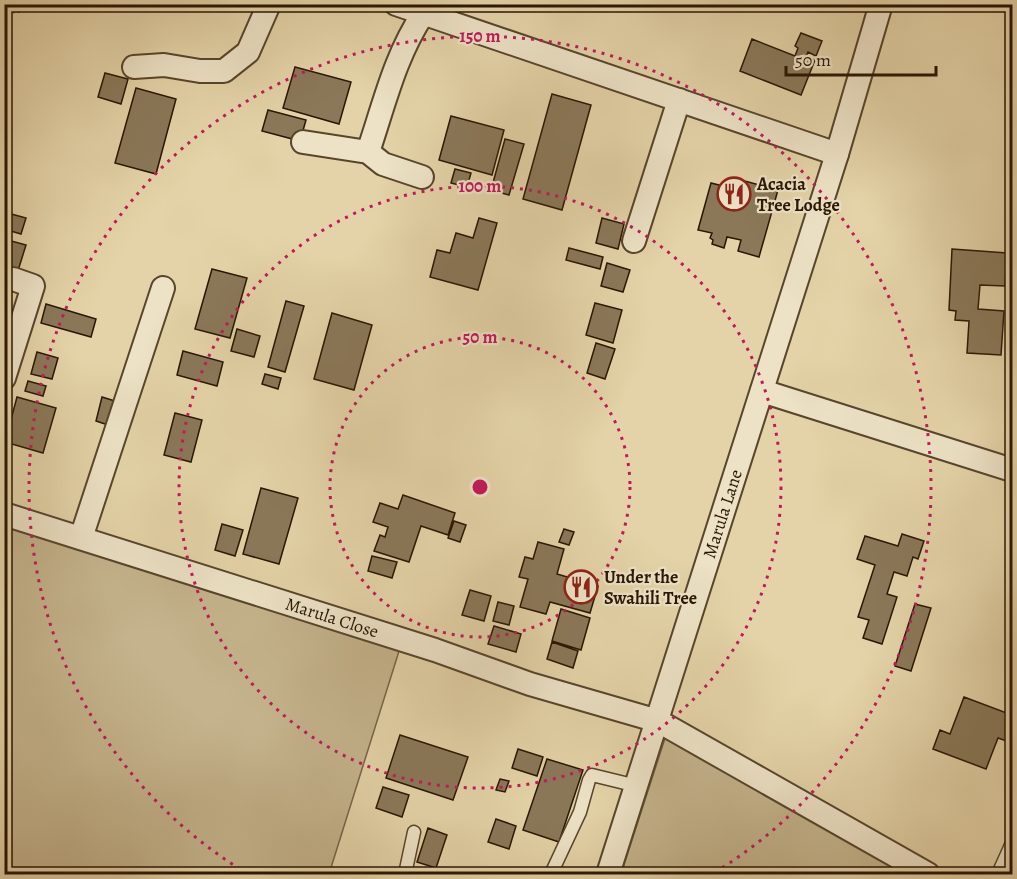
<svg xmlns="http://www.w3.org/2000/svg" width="1017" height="879" font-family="Alegreya,serif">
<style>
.green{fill:#c4b38c;stroke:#766448;stroke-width:1.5}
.building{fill:#8a7859;stroke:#291603;stroke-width:1.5}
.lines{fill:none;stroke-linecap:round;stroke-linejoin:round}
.service-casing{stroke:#58452c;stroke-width:15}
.minor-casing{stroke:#58452c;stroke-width:26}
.path{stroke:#291603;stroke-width:4;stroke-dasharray:1.5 3;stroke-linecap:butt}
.service{stroke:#ede2c6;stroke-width:12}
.minor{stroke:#ede2c6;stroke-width:22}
.ring{fill:none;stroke:#c2185b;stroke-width:3;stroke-dasharray:3 6}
.labels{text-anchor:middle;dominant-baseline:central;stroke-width:4.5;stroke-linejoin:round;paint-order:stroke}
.poi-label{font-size:18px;font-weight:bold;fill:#291603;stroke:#ede2c6;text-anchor:start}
.street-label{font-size:18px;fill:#291603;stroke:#ede2c6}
.centre{fill:#c2185b;stroke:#ede2c6;stroke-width:3}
.ring-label{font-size:18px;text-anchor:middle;font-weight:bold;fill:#c2185b;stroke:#ede2c6;stroke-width:4.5;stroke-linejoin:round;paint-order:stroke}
</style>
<rect width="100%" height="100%" fill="#e4d3a8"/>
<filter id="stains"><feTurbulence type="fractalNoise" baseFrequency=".00333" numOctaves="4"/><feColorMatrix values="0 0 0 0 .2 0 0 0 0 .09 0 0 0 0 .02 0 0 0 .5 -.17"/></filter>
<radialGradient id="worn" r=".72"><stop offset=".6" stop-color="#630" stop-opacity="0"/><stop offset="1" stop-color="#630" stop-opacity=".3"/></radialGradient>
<path class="green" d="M 4,523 L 400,648 L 329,874 L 5,874 Z
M 669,726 L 940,874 L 621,874 Z"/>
<path class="building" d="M 801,33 L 822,41 L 816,56 L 808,52 L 806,57 L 815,60 L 801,95 L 740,71 L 752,39 L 795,56 L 798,48 L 795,46 Z
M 295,67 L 351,82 L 339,124 L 283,108 Z
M 105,73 L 128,79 L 121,104 L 98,97 Z
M 136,88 L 176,99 L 156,174 L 115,163 Z
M 552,94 L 591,105 L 562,210 L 523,199 Z
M 268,110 L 306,120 L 300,141 L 262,131 Z
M 451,116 L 504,130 L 492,175 L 439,160 Z
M 505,139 L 524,144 L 509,195 L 491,190 Z
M 455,169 L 471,173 L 467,187 L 451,183 Z
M 741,180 L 778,190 L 759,257 L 738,251 L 741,240 L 727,237 L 724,248 L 712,244 L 713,240 L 710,238 L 712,233 L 698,230 L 711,183 L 738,190 Z
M 4,212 L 26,218 L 21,234 L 4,229 Z
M 479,218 L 497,223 L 478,290 L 430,277 L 437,250 L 450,253 L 456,233 L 473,238 Z
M 602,218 L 624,224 L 618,249 L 596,243 Z
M 4,239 L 26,245 L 16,277 L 4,274 Z
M 569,248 L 603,257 L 600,269 L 566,260 Z
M 952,249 L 1007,253 L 1005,286 L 980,285 L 978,309 L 1004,311 L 1001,355 L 967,353 L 969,321 L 955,320 L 956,311 L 949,310 Z
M 607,263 L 630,270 L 623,292 L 601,286 Z
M 212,269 L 247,278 L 230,338 L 195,329 Z
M 286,301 L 304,306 L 285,372 L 268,367 Z
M 595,303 L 622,310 L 613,343 L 586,335 Z
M 46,304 L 96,319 L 91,337 L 41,323 Z
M 332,313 L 372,325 L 354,390 L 314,379 Z
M 237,329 L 260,336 L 254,357 L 231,351 Z
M 596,343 L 615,349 L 605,379 L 587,373 Z
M 183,351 L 223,362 L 217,386 L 177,375 Z
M 37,352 L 58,358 L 52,379 L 31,374 Z
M 265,374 L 281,378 L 278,389 L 262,384 Z
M 28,381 L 46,386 L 43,396 L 25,391 Z
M 17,397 L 56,408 L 43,453 L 5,442 Z
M 102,397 L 115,401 L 108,425 L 96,421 Z
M 175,413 L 202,420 L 191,462 L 164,455 Z
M 261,488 L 298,498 L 279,564 L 243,554 Z
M 403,495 L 455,513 L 448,535 L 421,526 L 409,562 L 374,551 L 380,535 L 385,537 L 388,527 L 373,522 L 380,503 L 398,509 Z
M 454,521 L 466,525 L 460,542 L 448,538 Z
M 222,524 L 243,530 L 235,556 L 215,550 Z
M 564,529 L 574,532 L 569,545 L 559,542 Z
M 902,534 L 924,541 L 918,559 L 913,557 L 907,576 L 894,572 L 887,594 L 897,597 L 882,644 L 863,638 L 869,620 L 858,617 L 875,565 L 857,559 L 865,536 L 898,546 Z
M 538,542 L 564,549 L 557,574 L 598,586 L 590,613 L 550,602 L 546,614 L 520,607 L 528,579 L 519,577 L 525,557 L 533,559 Z
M 372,556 L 397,562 L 392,578 L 368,571 Z
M 470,590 L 491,596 L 484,621 L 462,615 Z
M 498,602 L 514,606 L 509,625 L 493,621 Z
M 915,604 L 931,608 L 911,671 L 895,666 Z
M 561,609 L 590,618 L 581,650 L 552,641 Z
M 494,626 L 521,634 L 516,652 L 488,644 Z
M 552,642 L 578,651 L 573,668 L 547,659 Z
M 964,697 L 1012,715 L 1012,743 L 998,738 L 986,769 L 933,749 L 940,730 L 950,734 Z
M 400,735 L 468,757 L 453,800 L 386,778 Z
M 518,749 L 543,757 L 537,776 L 512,768 Z
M 547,759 L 583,770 L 559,842 L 523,830 Z
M 500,779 L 509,781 L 505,792 L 496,790 Z
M 383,787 L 409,795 L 402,817 L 376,808 Z
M 496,819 L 516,826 L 509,849 L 488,842 Z
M 428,828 L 447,835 L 436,868 L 417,862 Z"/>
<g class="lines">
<g class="service-casing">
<path id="service" d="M 405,874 L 414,832
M 551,874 L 580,812 L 589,780 L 592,775 L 637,786
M 998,874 L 1012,843"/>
</g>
<g class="minor-casing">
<g id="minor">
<path d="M 396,4 L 837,154"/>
<path d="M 134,67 L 164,65 L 200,71 L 224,71 L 248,52 L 269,4"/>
<path d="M 303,142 L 368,152 L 383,164 L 422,177"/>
<path d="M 368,152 C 384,105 395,56 423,14"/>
<path d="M 634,241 L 679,100"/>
<path d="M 4,378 L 33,286 L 13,279"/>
<path d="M 762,391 L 1012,470"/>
<path id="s1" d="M 4,514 L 435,650 L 530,684 L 658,721 L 928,874"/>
<path d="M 81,538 L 163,288"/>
<path id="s2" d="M 608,874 L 837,154 L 881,4"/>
</g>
</g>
<path class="path" d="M 4,12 L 18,11 L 29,4"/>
<use href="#service" class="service"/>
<use href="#minor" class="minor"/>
</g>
<g class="ring">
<circle cx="480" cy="487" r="150"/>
<circle cx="480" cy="487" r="301"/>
<path d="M248 874A451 451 0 1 1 712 874"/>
</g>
<defs>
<g id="restaurant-ring" transform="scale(1.725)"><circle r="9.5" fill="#ede2c6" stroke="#8f2418" stroke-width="1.5"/><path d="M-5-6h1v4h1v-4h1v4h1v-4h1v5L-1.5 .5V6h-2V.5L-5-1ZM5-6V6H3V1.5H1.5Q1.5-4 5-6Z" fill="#8f2418"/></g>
</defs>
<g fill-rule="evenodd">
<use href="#restaurant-ring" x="734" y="194"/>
<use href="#restaurant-ring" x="581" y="587"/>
</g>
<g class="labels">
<g class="poi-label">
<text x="757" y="184">Acacia<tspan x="757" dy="21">Tree Lodge</tspan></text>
<text x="604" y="577">Under the<tspan x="604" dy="21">Swahili Tree</tspan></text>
</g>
<g class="street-label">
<text stroke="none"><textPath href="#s2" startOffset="378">Marula Lane</textPath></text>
<text stroke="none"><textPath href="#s1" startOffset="344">Marula Close</textPath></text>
</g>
</g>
<circle cx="480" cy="487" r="9" class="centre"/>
<g class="ring-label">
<text x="480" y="42">150 m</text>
<text x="480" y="192">100 m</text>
<text x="480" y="343">50 m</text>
</g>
<rect width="1017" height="879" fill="none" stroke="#e4d3a8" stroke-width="24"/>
<rect x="6" y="6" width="1005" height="867" fill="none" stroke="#291603" stroke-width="3"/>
<rect x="12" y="12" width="993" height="855" fill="none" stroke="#291603" stroke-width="1.5"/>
<path d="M786 66v9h150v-9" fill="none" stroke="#291603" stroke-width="3"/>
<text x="795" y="66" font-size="18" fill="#291603" stroke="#ede2c6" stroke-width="4.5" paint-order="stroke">50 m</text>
<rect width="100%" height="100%" filter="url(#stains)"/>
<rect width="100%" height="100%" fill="url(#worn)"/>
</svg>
